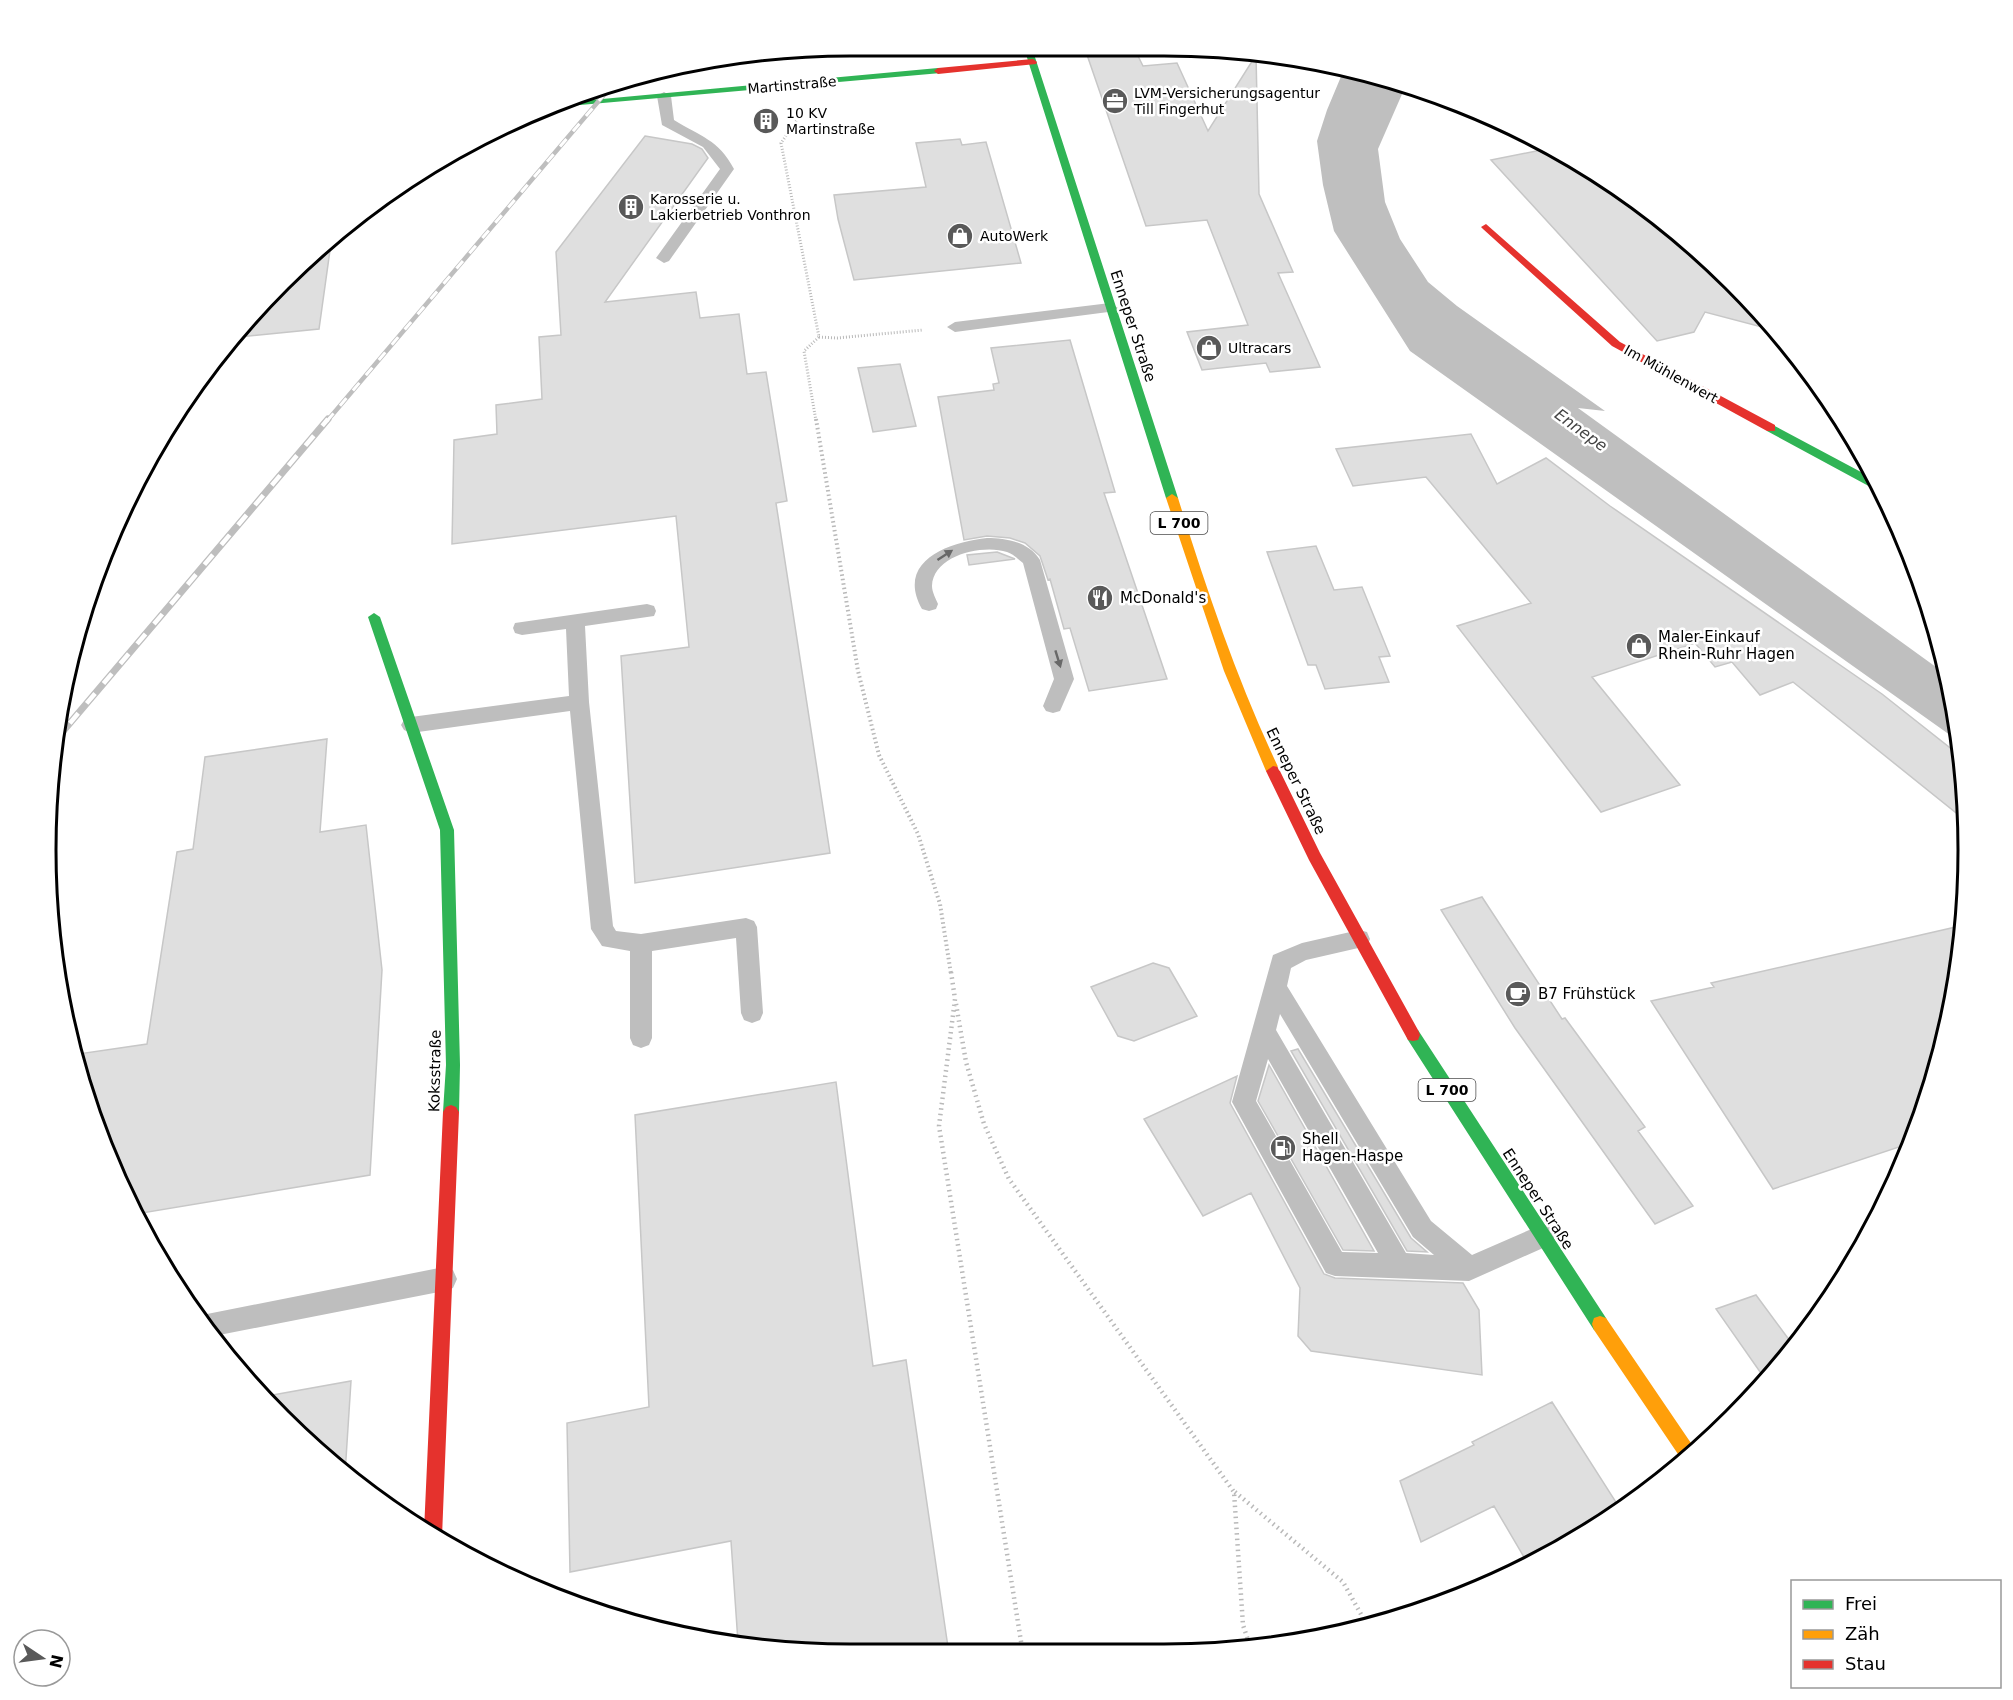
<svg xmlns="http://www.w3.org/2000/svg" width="2013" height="1700" font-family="'DejaVu Sans',sans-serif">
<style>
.water{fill:#bfbfbf}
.building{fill:#dfdfdf;stroke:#c7c7c7;stroke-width:1.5}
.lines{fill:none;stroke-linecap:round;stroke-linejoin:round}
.path-far2{stroke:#b9b9b9;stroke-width:3;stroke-dasharray:1 2;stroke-linecap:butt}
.path-far1{stroke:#b9b9b9;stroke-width:4;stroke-dasharray:1.5 3;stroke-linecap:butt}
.path{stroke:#b9b9b9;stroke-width:4.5;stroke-dasharray:1.5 4;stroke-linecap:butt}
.lane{fill:#bebebe;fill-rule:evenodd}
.fast{fill:#30b455;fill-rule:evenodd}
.slow{fill:#ff9f0a;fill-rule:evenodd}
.jam{fill:#e5322d;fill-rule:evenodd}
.rail-far1-casing{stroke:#bebebe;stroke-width:4.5}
.rail-casing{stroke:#bebebe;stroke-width:7}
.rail-far1{stroke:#fff;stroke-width:3;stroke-dasharray:10;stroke-linecap:butt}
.rail{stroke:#fff;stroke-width:4.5;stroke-dasharray:13;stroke-linecap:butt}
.oneway{fill:#686868}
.labels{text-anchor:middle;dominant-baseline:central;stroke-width:5;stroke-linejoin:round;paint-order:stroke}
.far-street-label{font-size:14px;fill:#000;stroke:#fff}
.far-poi-label{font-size:14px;fill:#000;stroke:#fff;text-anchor:start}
.shield{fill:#fff;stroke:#4c4c4c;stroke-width:1.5}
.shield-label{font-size:14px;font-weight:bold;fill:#000}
.street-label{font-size:15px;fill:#000;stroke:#fff}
.poi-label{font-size:15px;fill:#000;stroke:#fff;text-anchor:start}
.water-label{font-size:16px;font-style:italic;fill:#444;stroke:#fff}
.rim{fill:none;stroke:#000;stroke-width:3}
</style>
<rect width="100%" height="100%" fill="#fff"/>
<path class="water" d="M 1345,67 L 1372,73 L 1406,85 L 1378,149 L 1385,202 L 1400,239 L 1428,282 L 1457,306 L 1605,411 L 1578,408 L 1947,675 L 1953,693 L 1957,740 L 1410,351 L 1334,231 L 1323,185 L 1317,141 L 1327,110 Z"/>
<path class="building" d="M 1085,49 L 1129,50 L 1132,54 L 1137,54 L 1143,66 L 1177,63 L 1208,131 L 1256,55 L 1259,194 L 1293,272 L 1278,273 L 1320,367 L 1270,372 L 1266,363 L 1202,370 L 1187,332 L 1248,325 L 1207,220 L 1146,226 Z
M 645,136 L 692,144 L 702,149 L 708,158 L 605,302 L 696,292 L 700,318 L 739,314 L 747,374 L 766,372 L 787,501 L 776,503 L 830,853 L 635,883 L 621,656 L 689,647 L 676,516 L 452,544 L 454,440 L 497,434 L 496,405 L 542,399 L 539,337 L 561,335 L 556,252 Z
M 960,139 L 962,145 L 986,142 L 1021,263 L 854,280 L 838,219 L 834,195 L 926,187 L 916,143 Z
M 1551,148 L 1653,211 L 1768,319 L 1777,331 L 1705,312 L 1694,332 L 1657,341 L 1491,160 Z
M 332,236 L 319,329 L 239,337 L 319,245 Z
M 1070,340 L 1115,492 L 1104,493 L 1167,679 L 1089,691 L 1070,628 L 1064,629 L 1050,579 L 1048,580 L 1040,556 L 1025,543 L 1010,538 L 987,536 L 964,540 L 938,397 L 994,390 L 993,384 L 999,383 L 991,348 Z
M 900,364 L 916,426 L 873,432 L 858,368 Z
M 1471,434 L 1497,484 L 1546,458 L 1610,506 L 1882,694 L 1959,755 L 1965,820 L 1793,682 L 1760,695 L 1732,662 L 1715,667 L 1695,643 L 1592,677 L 1680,785 L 1601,812 L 1457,626 L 1531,603 L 1426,477 L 1353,486 L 1336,449 Z
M 1316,546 L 1334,590 L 1362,587 L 1390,656 L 1379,657 L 1389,682 L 1325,689 L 1316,665 L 1308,665 L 1267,552 Z
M 997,552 L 1015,559 L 969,565 L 967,555 Z
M 327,739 L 320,832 L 366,825 L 382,970 L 370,1175 L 136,1214 L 106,1158 L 78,1054 L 147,1044 L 177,852 L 193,849 L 205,757 Z
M 1482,897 L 1562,1019 L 1565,1018 L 1645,1127 L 1638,1131 L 1693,1206 L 1655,1224 L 1515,1028 L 1441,910 Z
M 1960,926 L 1952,1007 L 1911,1143 L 1773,1189 L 1651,1001 L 1714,987 L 1711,983 Z
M 1153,963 L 1169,968 L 1197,1016 L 1134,1041 L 1118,1036 L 1091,987 Z
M 1298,1049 L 1411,1238 L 1427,1252 L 1407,1251 L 1291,1051 Z
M 1269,1065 L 1374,1251 L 1343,1250 L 1258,1101 Z
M 1237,1076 L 1230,1103 L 1324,1274 L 1335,1278 L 1463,1283 L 1479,1310 L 1482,1375 L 1311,1351 L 1298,1336 L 1300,1288 L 1251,1193 L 1203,1216 L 1144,1119 Z
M 836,1082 L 873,1366 L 906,1360 L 949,1654 L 797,1653 L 738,1642 L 731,1541 L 570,1572 L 567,1423 L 649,1407 L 635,1115 Z
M 1756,1295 L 1793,1345 L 1765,1379 L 1716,1309 Z
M 351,1381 L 345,1474 L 319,1455 L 267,1396 Z
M 1552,1402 L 1621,1510 L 1610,1520 L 1528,1564 L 1494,1506 L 1421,1542 L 1400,1481 L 1474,1445 L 1472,1442 Z"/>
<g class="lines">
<path class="path-far2" d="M 797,115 L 797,120 L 781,143 L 819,337 L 804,351 L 816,421
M 819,337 L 837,338 L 923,330"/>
<path class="path-far1" d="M 816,419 L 858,671 L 879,755 L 918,834 L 940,904 L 951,974"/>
<path class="path" d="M 951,972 L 955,999 L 939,1126 L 1023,1654
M 956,1004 L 966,1062 L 984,1124 L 1009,1179 L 1234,1492 L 1243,1625 L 1250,1646
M 1235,1492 L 1343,1582 L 1367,1625"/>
<path class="lane" d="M 664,92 L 671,96 L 674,120 C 701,137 718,139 734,169 L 669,261 L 664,263 L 656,258 L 720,169 L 703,147 L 662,125 L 657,96 Z
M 1110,303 L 1118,308 L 1116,311 L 955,332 L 947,327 L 955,322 Z
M 987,538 C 1006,538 1029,542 1040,560 L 1074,679 L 1060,711 L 1053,713 L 1046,711 L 1043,706 L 1054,679 L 1023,563 C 1018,559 1013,554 1007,552 C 983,544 933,555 932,586 C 932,592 936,599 938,604 L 936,609 L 929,611 L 922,609 C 895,561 949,542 987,538 Z
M 647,604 L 654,606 L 656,611 L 654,616 L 585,626 L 589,702 L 613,926 L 616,931 L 641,934 L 746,918 L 754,921 L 757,927 L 763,1013 L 760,1020 L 752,1023 L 744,1020 L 741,1013 L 736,938 L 652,951 L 652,1038 L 649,1045 L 641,1048 L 633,1045 L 630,1038 L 630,951 L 602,946 L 591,929 L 570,711 L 411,733 L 404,730 L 401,725 L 404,720 L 411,717 L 569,696 L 566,629 L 522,635 L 515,633 L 513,628 L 515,623 Z
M 1359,930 L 1367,932 L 1370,939 L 1367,946 L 1306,960 L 1291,968 L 1287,986 L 1431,1221 L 1472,1255 L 1543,1224 L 1552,1228 L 1555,1236 L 1552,1244 L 1469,1281 L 1335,1276 L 1326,1273 L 1232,1102 L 1273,955 L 1302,943 ZM 1280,1014 L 1413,1237 L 1434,1255 L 1406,1253 L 1276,1030 ZM 1268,1059 L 1378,1253 L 1342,1252 L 1256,1101 Z
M 444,1267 L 453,1270 L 457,1279 L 453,1288 L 444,1291 L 214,1336 L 197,1316 Z"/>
<path class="fast" d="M 1024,48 L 1032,48 L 1178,498 L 1176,501 L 1172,502 L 1166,498 Z
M 938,68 L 941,69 L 941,73 L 546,108 L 559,103 Z
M 1771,424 L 1876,480 L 1881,490 L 1876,490 L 1767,431 L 1767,425 Z
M 374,613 L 380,617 L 454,830 L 460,1065 L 459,1112 L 456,1117 L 451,1119 L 446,1117 L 443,1112 L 446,1065 L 440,830 L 368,617 Z
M 1413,1029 L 1418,1030 L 1606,1318 L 1608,1324 L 1606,1330 L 1600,1332 L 1594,1330 L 1408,1040 L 1406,1035 L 1408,1030 Z"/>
<path class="slow" d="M 1172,494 L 1178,498 C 1207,591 1238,683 1280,771 L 1278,775 L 1273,776 L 1266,771 L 1224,671 L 1166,498 Z
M 1600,1316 L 1606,1318 L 1695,1449 L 1682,1460 L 1594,1330 L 1592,1324 L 1594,1318 Z"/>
<path class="jam" d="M 1033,59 L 1037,62 L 1036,64 L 938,74 L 934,71 L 938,68 Z
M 1486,224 L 1620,342 L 1775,425 L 1775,431 L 1767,431 L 1612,346 L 1483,229 L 1481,227 Z
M 1273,766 L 1278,767 L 1320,853 L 1418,1030 L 1420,1035 L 1418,1040 L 1413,1041 L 1408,1040 L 1309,860 L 1266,771 Z
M 451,1105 L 456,1107 L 459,1112 L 442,1537 L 440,1542 L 424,1531 L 443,1112 L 446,1107 Z"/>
<g class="rail-far1-casing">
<path id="rail-far1" d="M 327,421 L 614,83"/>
</g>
<g class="rail-casing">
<path id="rail" d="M 53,743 L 328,419"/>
</g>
<use href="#rail-far1" class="rail-far1"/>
<use href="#rail" class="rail"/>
</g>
<defs><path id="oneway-solid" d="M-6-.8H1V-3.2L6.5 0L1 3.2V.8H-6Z" transform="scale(1.5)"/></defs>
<g class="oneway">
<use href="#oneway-solid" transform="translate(945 555) rotate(-33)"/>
<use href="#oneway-solid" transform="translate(1058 659) rotate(73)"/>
</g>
<defs>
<g id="office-disc" transform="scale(1.35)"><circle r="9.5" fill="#595959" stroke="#fff"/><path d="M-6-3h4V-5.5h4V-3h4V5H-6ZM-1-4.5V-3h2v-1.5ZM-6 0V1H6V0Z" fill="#fff"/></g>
<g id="building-disc" transform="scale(1.35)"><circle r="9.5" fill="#595959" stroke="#fff"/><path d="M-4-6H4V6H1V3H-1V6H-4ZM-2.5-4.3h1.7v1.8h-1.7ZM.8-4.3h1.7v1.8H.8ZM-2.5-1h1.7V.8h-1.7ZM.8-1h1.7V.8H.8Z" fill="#fff"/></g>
<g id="shop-disc" transform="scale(1.35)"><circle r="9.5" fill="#595959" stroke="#fff"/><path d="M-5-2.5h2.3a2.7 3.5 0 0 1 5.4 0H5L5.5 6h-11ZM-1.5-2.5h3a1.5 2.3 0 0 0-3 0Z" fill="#fff"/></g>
<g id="restaurant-disc" transform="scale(1.35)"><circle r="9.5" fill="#595959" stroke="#fff"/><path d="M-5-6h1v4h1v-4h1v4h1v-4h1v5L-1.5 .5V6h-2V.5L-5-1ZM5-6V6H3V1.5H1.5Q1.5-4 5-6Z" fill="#fff"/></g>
<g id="cafe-disc" transform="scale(1.35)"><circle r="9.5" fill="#595959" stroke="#fff"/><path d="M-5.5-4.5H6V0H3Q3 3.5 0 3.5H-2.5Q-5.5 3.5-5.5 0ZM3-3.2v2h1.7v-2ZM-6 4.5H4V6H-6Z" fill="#fff"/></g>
<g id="fuel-disc" transform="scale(1.35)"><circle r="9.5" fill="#595959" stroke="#fff"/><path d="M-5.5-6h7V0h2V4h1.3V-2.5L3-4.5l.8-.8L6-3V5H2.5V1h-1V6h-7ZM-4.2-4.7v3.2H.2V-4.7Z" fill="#fff"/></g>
</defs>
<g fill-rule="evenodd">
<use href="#office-disc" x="1115" y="101"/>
<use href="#building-disc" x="766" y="121"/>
<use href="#building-disc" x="631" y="207"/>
<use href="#shop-disc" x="960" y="236"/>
<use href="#shop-disc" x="1209" y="348"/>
<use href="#restaurant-disc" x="1100" y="598"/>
<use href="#shop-disc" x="1639" y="646"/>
<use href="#cafe-disc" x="1518" y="994"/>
<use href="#fuel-disc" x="1283" y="1148"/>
</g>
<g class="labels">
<g class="far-street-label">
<text transform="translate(792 85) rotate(-5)">Martinstraße</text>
<text transform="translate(1671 374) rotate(29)">Im Mühlenwert</text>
</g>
<g class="far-poi-label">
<text x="1134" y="93">LVM-Versicherungsagentur<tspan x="1134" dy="16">Till Fingerhut</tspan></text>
<text x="786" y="113">10 KV<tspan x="786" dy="16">Martinstraße</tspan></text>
<text x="650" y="199">Karosserie u.<tspan x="650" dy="16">Lakierbetrieb Vonthron</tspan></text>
<text x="980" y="236">AutoWerk</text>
<text x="1228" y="348">Ultracars</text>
</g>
<g class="shield">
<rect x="1150.5" y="512" width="57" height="22" rx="4.5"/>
<rect x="1418.5" y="1079" width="57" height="22" rx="4.5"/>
</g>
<g class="shield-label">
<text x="1179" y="523">L 700</text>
<text x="1447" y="1090">L 700</text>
</g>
<g class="street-label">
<text transform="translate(1133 326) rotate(72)">Enneper Straße</text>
<text transform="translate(1296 781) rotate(64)">Enneper Straße</text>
<text transform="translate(435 1071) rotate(-89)">Koksstraße</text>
<text transform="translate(1538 1199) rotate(57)">Enneper Straße</text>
</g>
<g class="poi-label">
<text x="1120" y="598">McDonald's</text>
<text x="1658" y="637">Maler-Einkauf<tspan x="1658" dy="17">Rhein-Ruhr Hagen</tspan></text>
<text x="1538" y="994">B7 Frühstück</text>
<text x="1302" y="1139">Shell<tspan x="1302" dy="17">Hagen-Haspe</tspan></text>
</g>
<g class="water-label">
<text transform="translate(1581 430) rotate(36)">Ennepe</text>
</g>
</g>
<path d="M0 0H2013V1700H0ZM850 56H1164A794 794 0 0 1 1958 850V850A794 794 0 0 1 1164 1644H850A794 794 0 0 1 56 850V850A794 794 0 0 1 850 56Z" fill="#fff" fill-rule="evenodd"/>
<path class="rim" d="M850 56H1164A794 794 0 0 1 1958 850V850A794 794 0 0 1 1164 1644H850A794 794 0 0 1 56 850V850A794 794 0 0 1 850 56Z"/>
<rect x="1791" y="1580" width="210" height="108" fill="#ffffff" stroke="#999999" stroke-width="1.5"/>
<rect x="1803" y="1600" width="30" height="9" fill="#30b455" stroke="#999999" stroke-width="1.5"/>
<text x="1845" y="1610" font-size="18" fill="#000000">Frei</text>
<rect x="1803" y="1630" width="30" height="9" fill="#ff9f0a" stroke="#999999" stroke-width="1.5"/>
<text x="1845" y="1640" font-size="18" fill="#000000">Zäh</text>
<rect x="1803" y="1660" width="30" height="9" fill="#e5322d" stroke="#999999" stroke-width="1.5"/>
<text x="1845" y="1670" font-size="18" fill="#000000">Stau</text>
<g transform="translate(42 1658) rotate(103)"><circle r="28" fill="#ffffff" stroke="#999999" stroke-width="1.5"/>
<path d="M0-4.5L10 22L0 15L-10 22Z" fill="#595959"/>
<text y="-9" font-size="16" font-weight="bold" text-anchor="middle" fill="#000000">N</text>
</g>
</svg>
